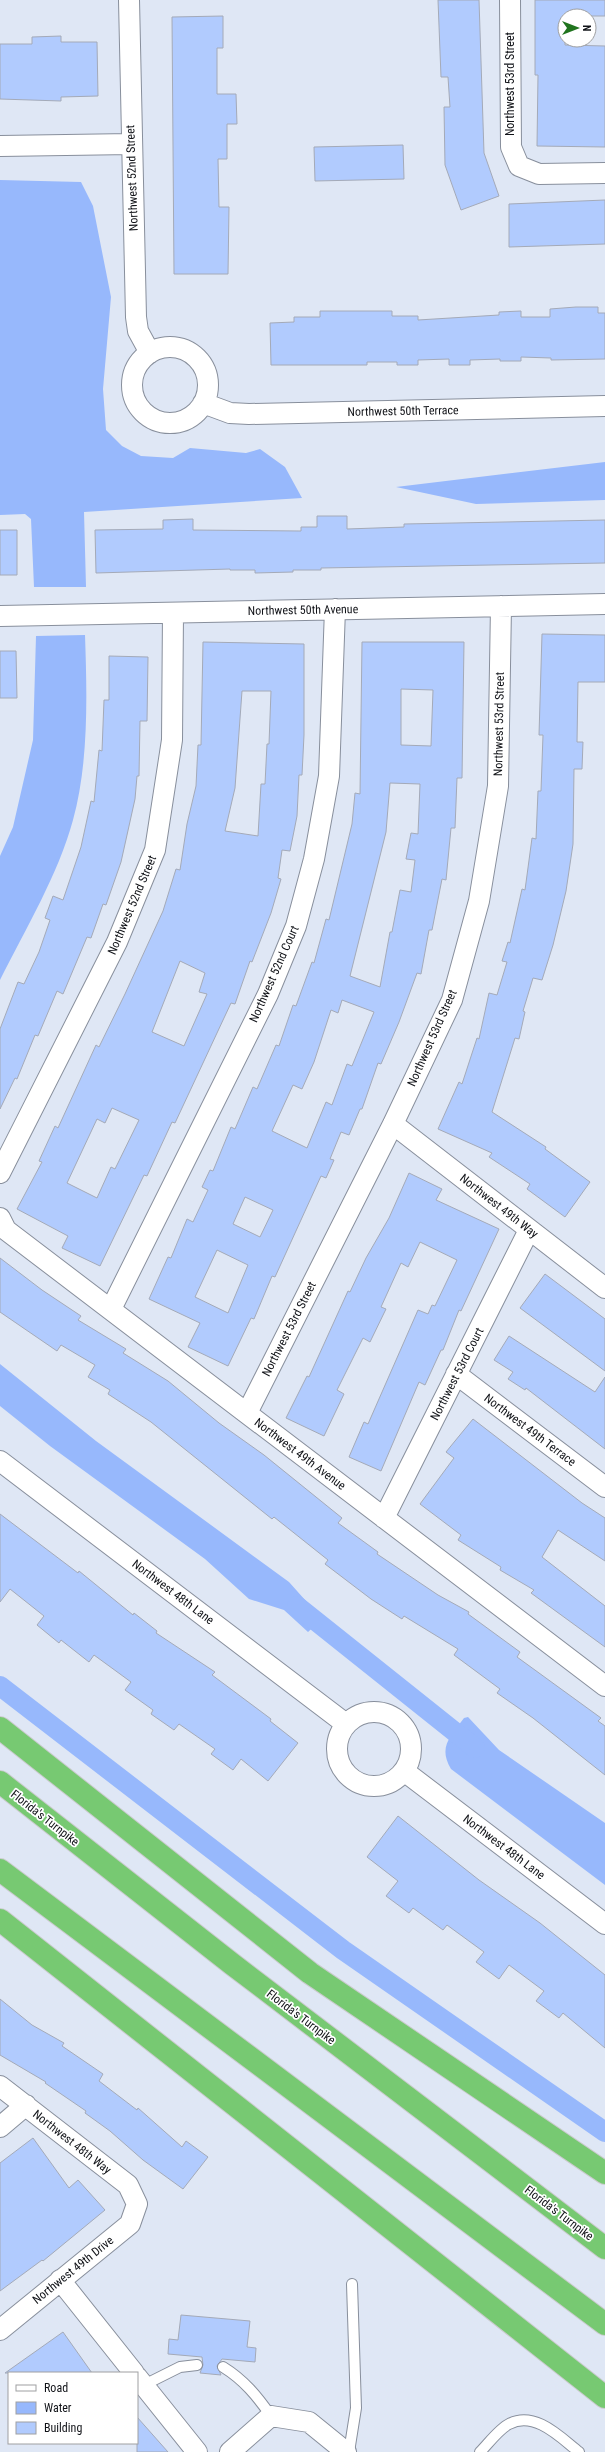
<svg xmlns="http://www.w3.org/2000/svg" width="605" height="2452" font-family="'Roboto Condensed',sans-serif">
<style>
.water{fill:#97b8fc}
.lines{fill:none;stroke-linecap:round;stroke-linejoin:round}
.canal{stroke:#97b8fc;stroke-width:20}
.building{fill:#b1cbfe;stroke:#a4aab8;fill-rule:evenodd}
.lane-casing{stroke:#888f9c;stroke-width:12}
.street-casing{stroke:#888f9c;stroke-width:22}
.highway-casing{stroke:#cacbcc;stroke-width:24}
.lane{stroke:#fff;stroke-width:10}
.street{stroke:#fff;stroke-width:20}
.highway{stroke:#77c972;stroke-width:22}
.labels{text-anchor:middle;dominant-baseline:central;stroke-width:3.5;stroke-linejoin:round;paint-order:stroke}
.street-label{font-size:12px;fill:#101217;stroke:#fff}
</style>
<rect width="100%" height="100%" fill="#dfe7f5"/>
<path class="water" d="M 0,180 L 81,182 L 93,206 L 111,297 L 103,389 L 106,430 L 122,446 L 141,456 L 173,458 L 190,448 L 246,453 L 260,449 L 285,467 L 302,498 L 84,512 L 86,587 L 34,587 L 31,519 L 25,514 L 0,515 Z
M 605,462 L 605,500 L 476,504 L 396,487 Z
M 85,635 C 87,694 89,762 73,820 C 58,875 26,928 0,980 L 0,856 L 13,827 L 33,740 L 36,636 Z
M 0,1364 L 96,1441 L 289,1582 L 322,1619 L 308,1632 L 284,1610 L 249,1599 L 205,1559 L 50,1446 L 0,1406 Z
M 468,1717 L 499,1750 L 605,1823 L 605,1885 L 451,1769 C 438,1747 450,1737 464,1718 Z"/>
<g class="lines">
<path class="canal" d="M 297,1606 L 475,1748
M 0,1686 L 343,1950 L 605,2132"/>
</g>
<path class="building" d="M 438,0 L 479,0 L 484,153 L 499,196 L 461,210 L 445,165 L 444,107 L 450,107 L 448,77 L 441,77 Z
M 535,0 L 605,0 L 605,16 L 565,16 L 565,45 L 605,46 L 605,147 L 537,146 L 538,75 L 535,75 Z
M 223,16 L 223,48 L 217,48 L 217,94 L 236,94 L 237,124 L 227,124 L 227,159 L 218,159 L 219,207 L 229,207 L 228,274 L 174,274 L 172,17 Z
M 61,36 L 61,42 L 97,42 L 98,96 L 61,97 L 61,101 L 0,99 L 0,44 L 32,44 L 32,37 Z
M 403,145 L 404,179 L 315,181 L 314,147 Z
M 605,200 L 605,244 L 509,247 L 509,204 Z
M 576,307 L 598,307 L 598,313 L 605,313 L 605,359 L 551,360 L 551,358 L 521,357 L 521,361 L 500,361 L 500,359 L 470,360 L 470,365 L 449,365 L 449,359 L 418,360 L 418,365 L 397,365 L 397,362 L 367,362 L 367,365 L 271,365 L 270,323 L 294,322 L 294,317 L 320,317 L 320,311 L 392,311 L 392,316 L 418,316 L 418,320 L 499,315 L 499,312 L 521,311 L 521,317 L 550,317 L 550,309 Z
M 317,516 L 347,516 L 347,529 L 404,527 L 404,524 L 605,520 L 605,563 L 321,568 L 321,570 L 293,570 L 293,572 L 255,573 L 255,570 L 230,570 L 230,569 L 96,573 L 95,530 L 163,529 L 163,520 L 193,519 L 193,530 L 301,531 L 301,527 L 317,527 Z
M 0,530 L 17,530 L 17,575 L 0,575 Z
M 542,634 L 605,635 L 605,682 L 578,682 L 577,742 L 583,742 L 582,769 L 574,769 L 573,844 L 566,891 L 553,945 L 542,980 L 533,978 L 523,1011 L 525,1012 L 519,1039 L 515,1038 L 492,1112 L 546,1147 L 545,1149 L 590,1182 L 565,1217 L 527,1189 L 530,1184 L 489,1157 L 492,1153 L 438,1129 L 459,1082 L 462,1084 L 477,1038 L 479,1039 L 489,993 L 497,995 L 507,962 L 502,961 L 508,942 L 510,943 L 522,889 L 525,890 L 532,838 L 536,839 L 538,791 L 541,791 L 543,735 L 539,735 Z
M 203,642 L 304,644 L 304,735 L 302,775 L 299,775 L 297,816 L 290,851 L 282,850 L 278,878 L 281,879 L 271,913 L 252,962 L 250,961 L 235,1004 L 231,1003 L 175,1123 L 172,1122 L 147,1176 L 144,1175 L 100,1266 L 62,1248 L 68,1236 L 17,1209 L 42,1162 L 39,1161 L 55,1126 L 58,1128 L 96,1045 L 99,1047 L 125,994 L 163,911 L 176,869 L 180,870 L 187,824 L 196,786 L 198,745 L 201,745 ZM 242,691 L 271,691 L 269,744 L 267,744 L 265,784 L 261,784 L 258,836 L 225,831 L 235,788 ZM 180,961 L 205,973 L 199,992 L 207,994 L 184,1046 L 152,1032 ZM 112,1108 L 139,1120 L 115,1169 L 111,1167 L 97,1198 L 67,1183 L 97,1119 L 105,1123 Z
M 362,642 L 464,642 L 462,778 L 457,778 L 455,828 L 451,828 L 446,880 L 442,879 L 432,930 L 429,930 L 421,974 L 417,973 L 399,1022 L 381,1064 L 378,1063 L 362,1109 L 360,1109 L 349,1135 L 341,1132 L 330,1159 L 334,1160 L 326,1178 L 321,1176 L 275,1277 L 272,1276 L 254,1319 L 251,1318 L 228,1366 L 188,1347 L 200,1323 L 149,1299 L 168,1257 L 171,1258 L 187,1219 L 193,1222 L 208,1190 L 202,1187 L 210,1170 L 213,1171 L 231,1127 L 235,1129 L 253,1087 L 257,1089 L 276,1045 L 279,1046 L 293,1005 L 296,1006 L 312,962 L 314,963 L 326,919 L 329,920 L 352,824 L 355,793 L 360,794 ZM 401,689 L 433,690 L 431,746 L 401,745 ZM 390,783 L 420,784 L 418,834 L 411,833 L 406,859 L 415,860 L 411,892 L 400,890 L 392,932 L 390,932 L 380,987 L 350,976 L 386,832 ZM 342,1000 L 374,1012 L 352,1066 L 347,1064 L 332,1105 L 326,1102 L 307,1148 L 272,1131 L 293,1085 L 302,1089 L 314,1062 L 331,1010 L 338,1013 ZM 245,1197 L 273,1210 L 260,1237 L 233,1224 ZM 217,1250 L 248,1265 L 228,1313 L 195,1297 Z
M 0,651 L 16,651 L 17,698 L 0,698 Z
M 109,656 L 148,657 L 147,721 L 140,721 L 139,776 L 137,776 L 135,799 L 121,862 L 106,905 L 103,904 L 91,938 L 87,937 L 63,994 L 57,991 L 38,1036 L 35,1035 L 17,1079 L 15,1078 L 0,1109 L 0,1029 L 18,982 L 24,984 L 39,952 L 50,920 L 45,918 L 53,896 L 63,900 L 81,847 L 91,801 L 94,802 L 99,750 L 102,751 L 104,700 L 109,700 Z
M 409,1173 L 442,1189 L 436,1200 L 499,1229 L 461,1311 L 459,1310 L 443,1350 L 441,1350 L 425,1385 L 419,1382 L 381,1471 L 349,1457 L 364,1422 L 368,1424 L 418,1310 L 428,1314 L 432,1305 L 435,1306 L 457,1260 L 420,1242 L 408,1267 L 401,1263 L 381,1307 L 386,1309 L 370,1342 L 363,1338 L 337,1390 L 344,1394 L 324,1436 L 286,1418 L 307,1376 L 309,1377 L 348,1291 L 350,1292 L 366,1258 L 389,1218 Z
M 0,1258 L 42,1290 L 81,1316 L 78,1320 L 126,1349 L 123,1353 L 168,1381 L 219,1423 L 264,1455 L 342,1518 L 338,1523 L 378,1552 L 377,1554 L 438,1595 L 469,1612 L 468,1614 L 520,1652 L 517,1657 L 601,1718 L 598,1721 L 605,1726 L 605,1775 L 533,1718 L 497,1693 L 500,1689 L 454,1655 L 458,1649 L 404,1616 L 402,1619 L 371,1599 L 325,1564 L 328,1560 L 274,1517 L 272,1519 L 151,1422 L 108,1394 L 110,1390 L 88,1377 L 95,1365 L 61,1345 L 57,1351 L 0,1312 Z
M 545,1274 L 605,1319 L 605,1371 L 520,1308 Z
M 509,1336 L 595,1392 L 605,1377 L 605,1449 L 526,1388 L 525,1390 L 508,1379 L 513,1372 L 494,1360 Z
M 473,1419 L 582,1503 L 605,1518 L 605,1561 L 558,1530 L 542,1557 L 605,1606 L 605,1647 L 531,1593 L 534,1590 L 500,1570 L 501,1567 L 458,1540 L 461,1535 L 420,1504 L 454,1458 L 446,1452 Z
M 0,1514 L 78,1573 L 79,1571 L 133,1615 L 134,1613 L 157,1631 L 156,1633 L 215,1672 L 212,1675 L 271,1719 L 270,1721 L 298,1743 L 268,1781 L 241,1759 L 233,1770 L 211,1754 L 215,1749 L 179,1724 L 174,1730 L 151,1714 L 153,1710 L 125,1690 L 131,1682 L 94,1655 L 89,1662 L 61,1640 L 59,1643 L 37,1625 L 44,1616 L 10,1589 L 0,1602 Z
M 398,1816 L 479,1880 L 540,1923 L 605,1975 L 605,2048 L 563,2013 L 559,2018 L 536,2001 L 544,1991 L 509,1965 L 499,1979 L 476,1962 L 484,1952 L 447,1925 L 443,1930 L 413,1908 L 409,1913 L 386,1896 L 398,1881 L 367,1857 Z
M 0,1999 L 32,2025 L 64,2043 L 62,2046 L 103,2074 L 99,2081 L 137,2110 L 138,2108 L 182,2147 L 186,2141 L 208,2157 L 183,2189 L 143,2160 L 110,2131 L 85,2113 L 86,2111 L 45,2083 L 46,2082 L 0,2055 Z
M 33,2138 L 69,2188 L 78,2180 L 105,2210 L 43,2261 L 42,2260 L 0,2291 L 0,2163 Z
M 181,2315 L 250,2321 L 247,2347 L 256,2348 L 255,2362 L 222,2359 L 217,2366 L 221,2375 L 200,2373 L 203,2365 L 202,2357 L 168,2354 L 169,2339 L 178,2340 Z
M 63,2332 L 92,2373 L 5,2373 Z
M 137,2417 L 168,2452 L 137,2452 Z"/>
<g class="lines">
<g class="lane-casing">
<path id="lane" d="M 223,2367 C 244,2380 257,2396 271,2416
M 144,2385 L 180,2367 L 197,2365
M 349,2452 L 356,2408 L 352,2284
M 480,2452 C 488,2444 499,2429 509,2424 C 535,2410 561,2438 579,2452"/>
</g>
<g class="street-casing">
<path id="street" d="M 129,0 L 136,317 L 138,331 L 150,353
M 510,0 L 511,147 L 519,166 L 539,174 L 605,173
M 0,146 L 131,144
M132 385a38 38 0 1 1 76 0a38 38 0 1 1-76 0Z
M 203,403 L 230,413 L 249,414 L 605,406
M 0,616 L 605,604
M 393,1124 L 605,1288
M 0,1173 L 117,942 L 155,850 L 172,740 L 173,613
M 0,1218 L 6,1230 L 605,1686
M 111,1309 L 268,994 L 296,926 L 314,859 L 329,776 L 335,609
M 456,1374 L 605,1487
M 247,1413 L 393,1124 L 452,1000 L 479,901 L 498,786 L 501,606
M 0,1461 L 346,1724
M 384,1518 L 529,1230
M337 1749a37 37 0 1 1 74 0a37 37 0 1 1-74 0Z
M 404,1771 L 605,1924
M 0,2086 L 128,2185 L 137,2204 L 130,2224 L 0,2330
M 0,2127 L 26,2105
M 60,2280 L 134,2373
M 137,2377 L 197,2452
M 230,2452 L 271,2416 L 309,2422 L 346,2452"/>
</g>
<g class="highway-casing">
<path id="highway" d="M 0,1728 L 310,1973 L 605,2173
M 0,1782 L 232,1964 L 605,2248
M 0,1870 L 605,2324
M 0,1920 L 605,2397"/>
</g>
<use href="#lane" class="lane"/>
<use href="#street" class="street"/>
<use href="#highway" class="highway"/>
</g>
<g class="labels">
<g class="street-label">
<text transform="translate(510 84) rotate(-90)">Northwest 53rd Street</text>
<text transform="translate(132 178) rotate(-92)">Northwest 52nd Street</text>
<text transform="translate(403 411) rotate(-1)">Northwest 50th Terrace</text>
<text transform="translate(303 610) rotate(-1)">Northwest 50th Avenue</text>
<text transform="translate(499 724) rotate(-89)">Northwest 53rd Street</text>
<text transform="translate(132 905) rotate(-67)">Northwest 52nd Street</text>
<text transform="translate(274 974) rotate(-66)">Northwest 52nd Court</text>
<text transform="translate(432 1038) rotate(-66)">Northwest 53rd Street</text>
<text transform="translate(499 1206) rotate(38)">Northwest 49th Way</text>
<text transform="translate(289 1329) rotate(-63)">Northwest 53rd Street</text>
<text transform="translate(457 1374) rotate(-63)">Northwest 53rd Court</text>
<text transform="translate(530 1430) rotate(37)">Northwest 49th Terrace</text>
<text transform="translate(300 1454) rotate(37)">Northwest 49th Avenue</text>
<text transform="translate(173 1592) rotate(37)">Northwest 48th Lane</text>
<text transform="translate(45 1818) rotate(38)">Florida's Turnpike</text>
<text transform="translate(504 1847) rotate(37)">Northwest 48th Lane</text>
<text transform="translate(301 2017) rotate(37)">Florida's Turnpike</text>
<text transform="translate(72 2142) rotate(38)">Northwest 48th Way</text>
<text transform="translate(559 2213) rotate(37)">Florida's Turnpike</text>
<text transform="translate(73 2270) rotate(-39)">Northwest 49th Drive</text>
</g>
</g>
<rect x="8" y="2372" width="130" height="72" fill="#ffffff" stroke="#9fa0a2"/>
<rect x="16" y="2385" width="20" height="6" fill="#ffffff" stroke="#9fa0a2"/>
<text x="44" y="2392" font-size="12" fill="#101217">Road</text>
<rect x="16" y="2402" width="20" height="12" fill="#97b8fc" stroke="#9fa0a2"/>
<text x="44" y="2412" font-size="12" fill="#101217">Water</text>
<rect x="16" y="2422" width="20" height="12" fill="#b1cbfe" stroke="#9fa0a2"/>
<text x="44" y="2432" font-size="12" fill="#101217">Building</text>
<g transform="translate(577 28) rotate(90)"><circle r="19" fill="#ffffff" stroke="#9fa0a2"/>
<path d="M0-3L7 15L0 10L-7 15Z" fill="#20741e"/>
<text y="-6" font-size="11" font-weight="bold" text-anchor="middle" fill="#101217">N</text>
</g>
</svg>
